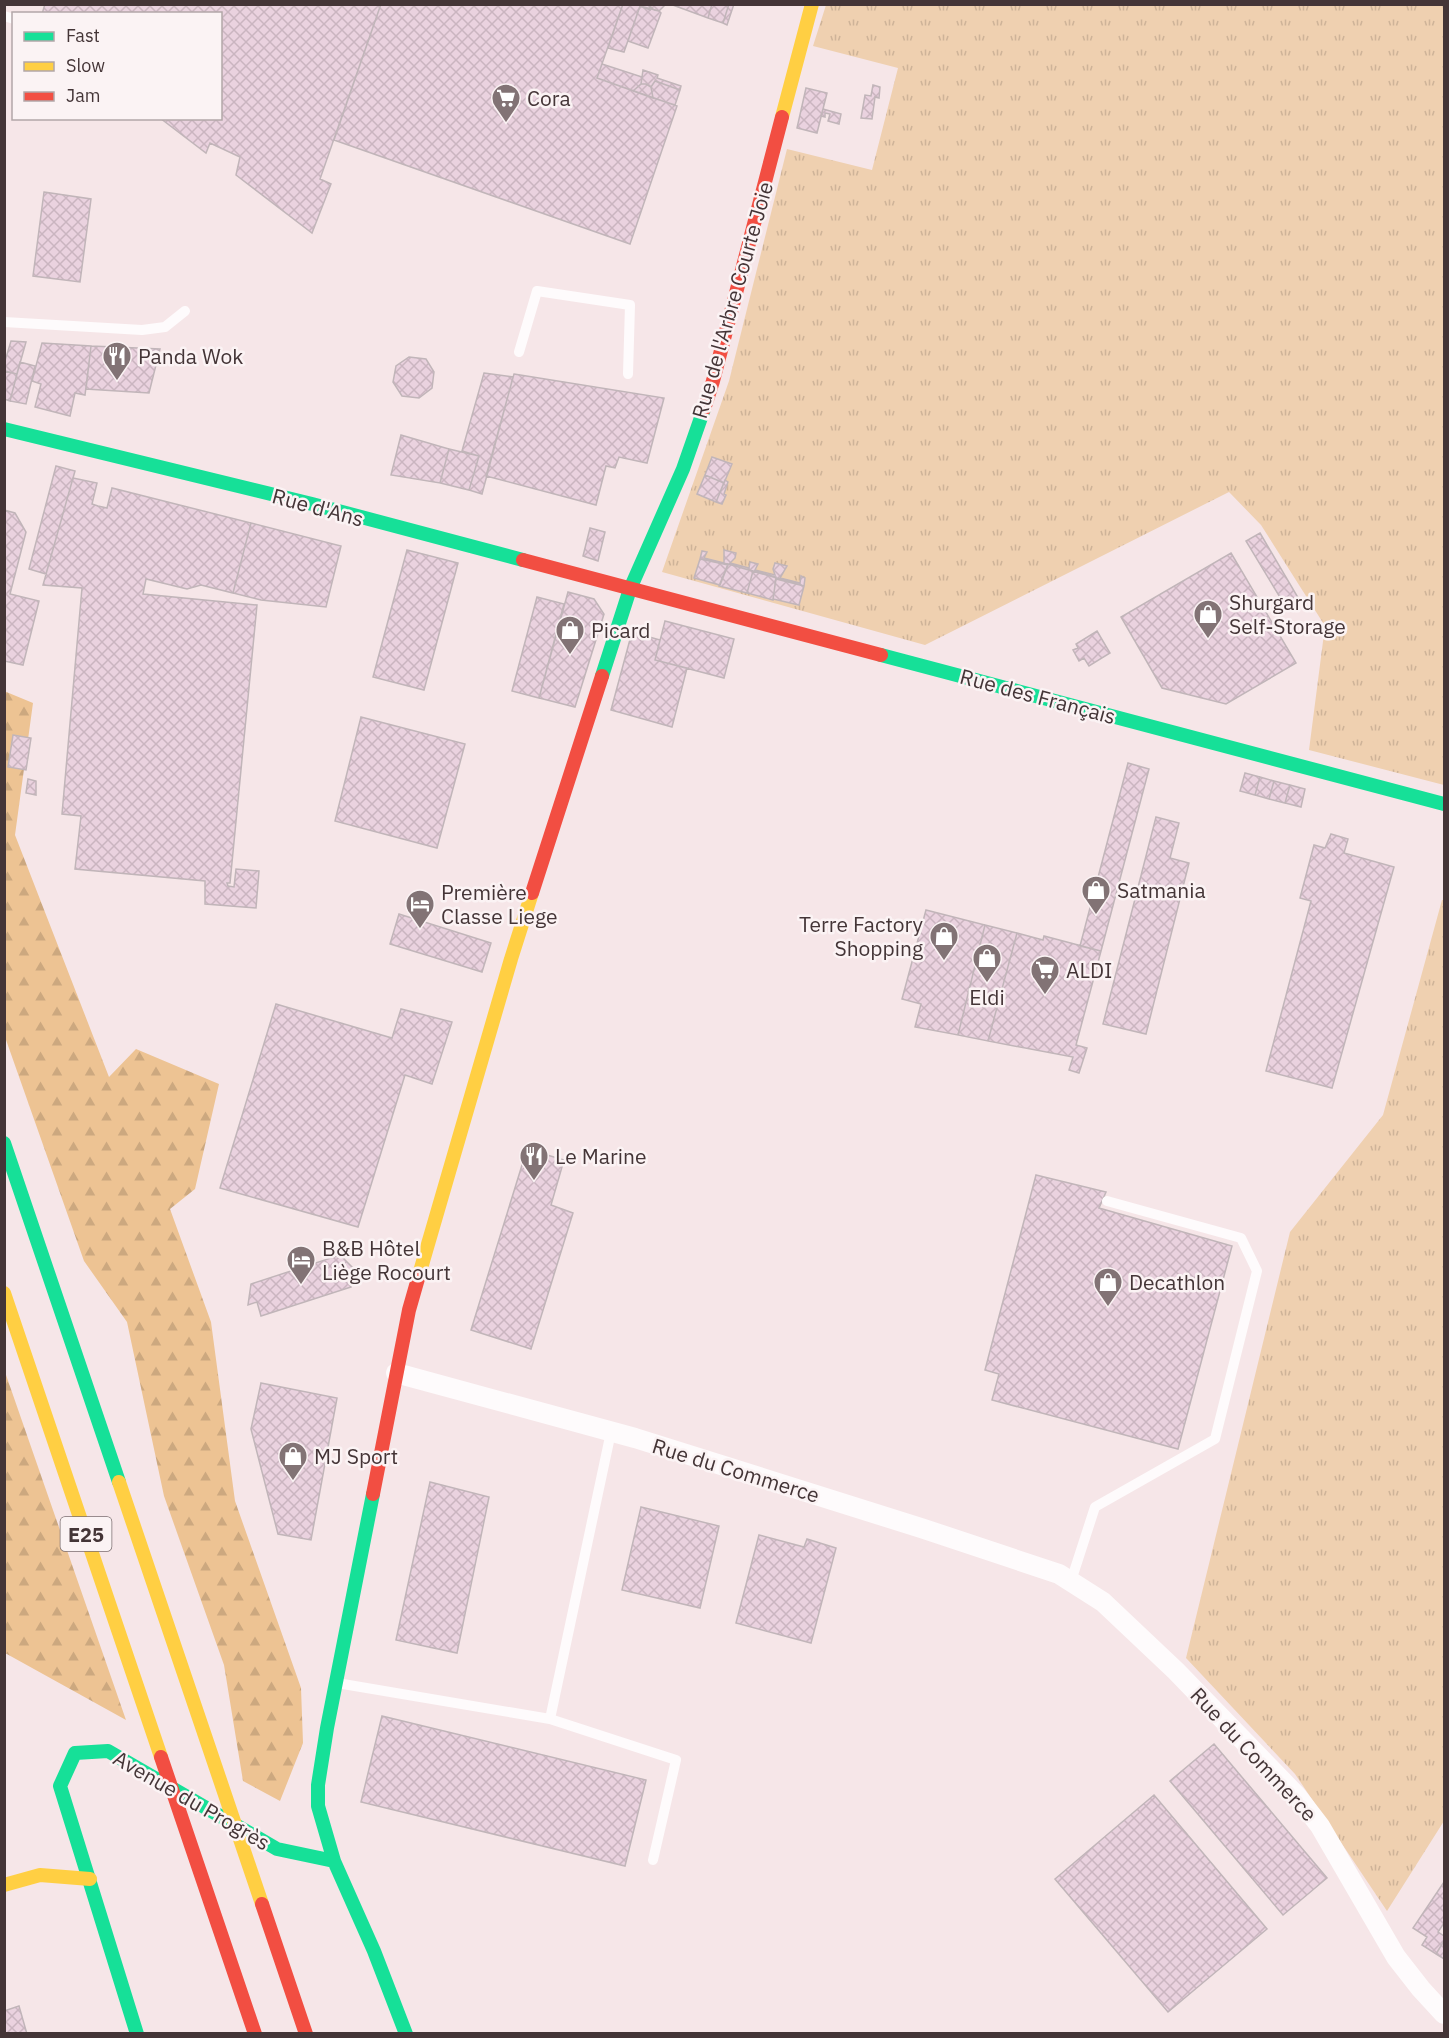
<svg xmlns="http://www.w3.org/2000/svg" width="1449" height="2038" font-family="'IBM Plex Sans',sans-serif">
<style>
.grass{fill:url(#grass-tufts)}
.forest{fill:url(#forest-firs)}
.building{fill:url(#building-cross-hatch);stroke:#c1b5b9;stroke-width:1.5}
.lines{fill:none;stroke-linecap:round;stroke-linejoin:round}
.lane{stroke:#fefbfc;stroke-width:10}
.street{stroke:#fefbfc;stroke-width:20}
.fast{stroke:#16e098;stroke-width:14}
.slow{stroke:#ffcf43;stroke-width:14}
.jam{stroke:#f24e42;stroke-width:14}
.labels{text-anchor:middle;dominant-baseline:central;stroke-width:5;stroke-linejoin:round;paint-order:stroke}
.shield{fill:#fbf3f4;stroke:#7b6e70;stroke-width:1.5}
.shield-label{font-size:20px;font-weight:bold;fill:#443537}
.poi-label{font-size:21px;fill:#443537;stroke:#fbf3f4;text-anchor:start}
.street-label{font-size:21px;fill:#443537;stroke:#fbf3f4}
</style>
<defs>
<pattern id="grass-tufts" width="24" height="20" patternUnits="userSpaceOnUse" patternTransform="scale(1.5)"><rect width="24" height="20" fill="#efd0b0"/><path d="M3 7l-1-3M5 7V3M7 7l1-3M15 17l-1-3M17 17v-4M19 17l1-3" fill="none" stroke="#ceb398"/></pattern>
<pattern id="forest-firs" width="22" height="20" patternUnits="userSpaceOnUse" patternTransform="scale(1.5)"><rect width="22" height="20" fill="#edc393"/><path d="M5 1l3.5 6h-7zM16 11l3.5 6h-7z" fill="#cca87f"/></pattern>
<pattern id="building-cross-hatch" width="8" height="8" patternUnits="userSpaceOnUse" patternTransform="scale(1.5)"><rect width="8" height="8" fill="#ead2df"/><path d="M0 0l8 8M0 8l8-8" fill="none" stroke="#cab5c0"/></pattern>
</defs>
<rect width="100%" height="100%" fill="#f6e6e8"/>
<path class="grass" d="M 826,5 L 1444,5 L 1444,785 L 1309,750 L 1325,626 L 1261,525 L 1229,492 L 925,645 L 662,572 L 729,381 L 787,149 L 872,170 L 898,68 L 813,46 Z
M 1442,900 L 1444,900 L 1444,1821 L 1387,1911 L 1295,1774 L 1186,1658 L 1290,1232 L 1383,1115 Z"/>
<path class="forest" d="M 4,691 L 33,703 L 15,835 L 109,1077 L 136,1049 L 219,1084 L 195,1189 L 170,1209 L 211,1322 L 235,1501 L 301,1688 L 303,1743 L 280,1801 L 243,1781 L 224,1665 L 164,1496 L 127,1322 L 84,1261 L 5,1037 Z
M 4,1372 L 5,1372 L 126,1720 L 5,1653 Z"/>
<path class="building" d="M 45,4 L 381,4 L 320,179 L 331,184 L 312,233 L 236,175 L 240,157 L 210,143 L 206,153 L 160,118 L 220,118 L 220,14 L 42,14 Z
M 381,4 L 623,4 L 597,78 L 677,106 L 630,244 L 334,140 Z
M 623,4 L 648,4 L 650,8 L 650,10 L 640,6 L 624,52 L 608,48 Z
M 648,4 L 666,4 L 659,11 L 654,10 Z
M 670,4 L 712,4 L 708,18 Z
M 712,4 L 729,4 L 723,23 L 708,18 Z
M 729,4 L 734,4 L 727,25 L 723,23 Z
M 640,6 L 659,11 L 661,13 L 648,48 L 628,41 Z
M 602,64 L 642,77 L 641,84 L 633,91 L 597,78 Z
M 643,70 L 658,75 L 657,78 L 681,86 L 680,90 L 655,81 L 651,87 L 646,84 L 641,84 Z
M 655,81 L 680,90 L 675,105 L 653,98 L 651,87 Z
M 641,84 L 646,84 L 651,87 L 653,98 L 633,91 Z
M 873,85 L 880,87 L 879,98 L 875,97 L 872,119 L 861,118 L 865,95 L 871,96 Z
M 806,88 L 827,93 L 817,133 L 797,128 Z
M 823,109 L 841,114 L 839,124 L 828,121 L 830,114 L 825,113 L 825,117 L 821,116 Z
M 44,192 L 91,199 L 80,282 L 33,276 Z
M 11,341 L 26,342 L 17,374 L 4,371 L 4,364 Z
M 42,343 L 91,346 L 85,395 L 75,393 L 70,416 L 35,407 L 41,384 L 32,381 Z
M 91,346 L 160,349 L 149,393 L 86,389 Z
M 409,357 L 426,359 L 434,372 L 432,388 L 419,398 L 402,396 L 393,382 L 396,366 Z
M 20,362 L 35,366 L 26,404 L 10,401 Z
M 5,371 L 17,374 L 10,401 L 4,399 Z
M 484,373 L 513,377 L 482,494 L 469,490 L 479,456 L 462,451 Z
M 514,374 L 664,398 L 647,463 L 619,457 L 615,468 L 606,466 L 596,505 L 486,476 Z
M 401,435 L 449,449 L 440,483 L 391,475 Z
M 449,449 L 479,456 L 469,490 L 440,483 Z
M 712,457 L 732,464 L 724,483 L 705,475 Z
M 56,466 L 75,471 L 46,574 L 29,569 Z
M 705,475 L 724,483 L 716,502 L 697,494 Z
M 73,478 L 97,483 L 92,504 L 98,506 L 107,508 L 112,488 L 251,523 L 233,593 L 201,585 L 187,589 L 146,579 L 143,594 L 257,605 L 230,883 L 227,883 L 228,886 L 234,887 L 236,869 L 259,871 L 256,908 L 205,904 L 205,881 L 75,869 L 81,816 L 62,814 L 82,588 L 43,585 Z
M 725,480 L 728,482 L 724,494 L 726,495 L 722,504 L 716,502 Z
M 4,510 L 15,513 L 26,532 L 10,594 L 39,601 L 23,665 L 4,661 Z
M 251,523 L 341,546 L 326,607 L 261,600 L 233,593 Z
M 590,528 L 605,532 L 598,561 L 583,556 Z
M 1260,533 L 1300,601 L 1287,609 L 1246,541 Z
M 407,550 L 458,563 L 424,690 L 373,677 Z
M 724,550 L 736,553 L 735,558 L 730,563 L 749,568 L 750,562 L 758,564 L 755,570 L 775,575 L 773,569 L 775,563 L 787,566 L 780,578 L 800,583 L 801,576 L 805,578 L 804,586 L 728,564 L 700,559 L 702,551 L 707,552 L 704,558 L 724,563 Z
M 1231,553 L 1296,663 L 1226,704 L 1162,688 L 1121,617 Z
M 700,559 L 728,565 L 720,585 L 694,578 Z
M 728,564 L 753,571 L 747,593 L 719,586 Z
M 753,571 L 776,577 L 773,600 L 747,593 Z
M 776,579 L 804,586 L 799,605 L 773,599 Z
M 568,592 L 594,599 L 604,614 L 575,707 L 539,698 Z
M 537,597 L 564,604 L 539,698 L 512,691 Z
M 665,621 L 734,639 L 724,678 L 655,660 Z
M 1097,631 L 1110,653 L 1089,666 L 1084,658 L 1079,661 L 1073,650 L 1078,648 L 1076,644 Z
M 632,632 L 660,640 L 655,660 L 687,668 L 672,727 L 611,710 Z
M 361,717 L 465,744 L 437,848 L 335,821 Z
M 13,735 L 31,738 L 26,770 L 8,767 Z
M 1128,763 L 1149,769 L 1101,951 L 1080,946 Z
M 1245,773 L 1260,777 L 1255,795 L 1240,791 Z
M 1260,777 L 1274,781 L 1269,799 L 1255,795 Z
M 28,779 L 36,781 L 36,795 L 26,793 Z
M 1274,781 L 1290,785 L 1285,803 L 1269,799 Z
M 1290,785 L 1305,789 L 1301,807 L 1285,803 Z
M 1156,817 L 1179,823 L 1170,858 L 1189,863 L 1146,1034 L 1103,1024 Z
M 1331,834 L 1348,839 L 1344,853 L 1394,867 L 1332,1088 L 1266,1071 L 1311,901 L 1300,898 L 1314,845 L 1325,848 Z
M 926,910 L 985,925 L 958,1035 L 915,1027 L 921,1004 L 902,999 Z
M 399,914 L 491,943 L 482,972 L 390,944 Z
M 985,925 L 1017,933 L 988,1041 L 958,1035 Z
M 1017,933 L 1043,940 L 1044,936 L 1101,951 L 1076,1045 L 1087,1048 L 1079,1073 L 1069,1070 L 1073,1057 L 988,1041 Z
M 276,1004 L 392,1038 L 401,1009 L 452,1022 L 432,1084 L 405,1075 L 358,1227 L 220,1188 Z
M 527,1149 L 564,1160 L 551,1205 L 573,1213 L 531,1349 L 471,1330 Z
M 1036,1175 L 1106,1192 L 1099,1208 L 1232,1246 L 1178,1449 L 992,1400 L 999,1374 L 985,1370 Z
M 340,1255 L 355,1270 L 348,1273 L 351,1287 L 261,1316 L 257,1302 L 248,1305 L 251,1284 Z
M 261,1383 L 337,1398 L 311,1540 L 278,1534 L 251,1429 Z
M 430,1482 L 489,1497 L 457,1653 L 396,1640 Z
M 641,1507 L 719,1526 L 700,1608 L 622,1590 Z
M 759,1535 L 804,1547 L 807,1539 L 836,1548 L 811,1643 L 736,1623 Z
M 382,1716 L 646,1780 L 625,1866 L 361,1802 Z
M 1214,1744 L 1327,1878 L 1283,1915 L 1170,1781 Z
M 1154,1795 L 1267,1929 L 1168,2012 L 1055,1879 Z
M 1444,1882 L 1444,1923 L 1438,1932 L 1444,1936 L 1444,1941 L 1436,1954 L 1422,1945 L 1427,1937 L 1413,1928 Z
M 1444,1941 L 1444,1959 L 1436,1954 Z
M 19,2006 L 27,2034 L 4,2034 L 4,2011 Z"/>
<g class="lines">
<path class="lane" d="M 4,16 L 14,19
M 4,322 L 142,330 L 165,327 L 185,311
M 519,352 L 537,291 L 630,305 L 628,374
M 1071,1581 L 1095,1507 L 1215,1439 L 1257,1271 L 1241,1238 L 1107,1201
M 337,1683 L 550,1719 L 611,1432
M 550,1719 L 676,1760 L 653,1860"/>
<path class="street" d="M 396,1373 L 635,1438 L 921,1528 L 1059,1574 L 1103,1602 L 1176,1671 L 1297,1796 L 1320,1826 L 1396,1957 L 1421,1989 L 1444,2014"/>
<path class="fast" d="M 4,429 L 312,504 L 523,560
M 881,655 L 1444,804
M 602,676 L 630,589 L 683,469 L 704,409
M 4,1143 L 119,1482
M 373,1494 L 327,1728 L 318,1785 L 318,1806 L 334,1861 L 374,1951 L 406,2034
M 137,2034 L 60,1786 L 75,1753 L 108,1751 L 277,1849 L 334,1861"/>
<path class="slow" d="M 782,117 L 812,4
M 419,1275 L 511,959 L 532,893
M 4,1293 L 161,1757
M 119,1482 L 262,1904
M 4,1885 L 40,1875 L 90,1879"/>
<path class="jam" d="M 704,409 L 713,381 L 782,117
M 523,560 L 881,655
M 532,893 L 602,676
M 373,1494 L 409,1310 L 419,1275
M 161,1757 L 255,2034
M 262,1904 L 306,2034"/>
</g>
<defs>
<g id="supermarket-pin" transform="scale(1.5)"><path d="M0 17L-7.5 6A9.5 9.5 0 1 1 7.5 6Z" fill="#827375" stroke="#fbf3f4"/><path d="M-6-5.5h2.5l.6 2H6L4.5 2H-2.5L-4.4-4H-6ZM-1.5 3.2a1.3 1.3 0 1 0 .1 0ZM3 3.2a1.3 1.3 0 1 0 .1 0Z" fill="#fff"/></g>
<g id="restaurant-pin" transform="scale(1.5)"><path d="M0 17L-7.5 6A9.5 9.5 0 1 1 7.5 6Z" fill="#827375" stroke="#fbf3f4"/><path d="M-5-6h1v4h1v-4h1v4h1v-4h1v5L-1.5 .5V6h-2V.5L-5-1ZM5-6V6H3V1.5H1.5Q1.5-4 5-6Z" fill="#fff"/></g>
<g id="shop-pin" transform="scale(1.5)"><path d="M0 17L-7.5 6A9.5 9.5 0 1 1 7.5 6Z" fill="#827375" stroke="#fbf3f4"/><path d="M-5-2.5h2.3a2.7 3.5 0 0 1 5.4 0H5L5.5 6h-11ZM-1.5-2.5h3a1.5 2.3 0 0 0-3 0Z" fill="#fff"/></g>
<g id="hotel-pin" transform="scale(1.5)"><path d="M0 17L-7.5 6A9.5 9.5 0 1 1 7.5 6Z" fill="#827375" stroke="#fbf3f4"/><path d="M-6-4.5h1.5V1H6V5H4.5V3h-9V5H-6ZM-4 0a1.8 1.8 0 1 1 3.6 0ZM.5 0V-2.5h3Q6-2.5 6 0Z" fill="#fff"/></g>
</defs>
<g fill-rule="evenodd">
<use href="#supermarket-pin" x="506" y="98"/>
<use href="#restaurant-pin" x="117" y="356"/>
<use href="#shop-pin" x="1208" y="614"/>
<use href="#shop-pin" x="570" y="630"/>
<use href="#shop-pin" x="1096" y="890"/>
<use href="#hotel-pin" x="420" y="904"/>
<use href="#shop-pin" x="944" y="936"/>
<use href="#shop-pin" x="987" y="958"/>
<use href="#supermarket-pin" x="1045" y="970"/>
<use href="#restaurant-pin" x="534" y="1156"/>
<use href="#hotel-pin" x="301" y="1260"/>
<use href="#shop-pin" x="1108" y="1282"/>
<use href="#shop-pin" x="293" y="1456"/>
</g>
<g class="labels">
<rect class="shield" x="60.5" y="1517" width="51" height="34" rx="4.5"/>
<g class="shield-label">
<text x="86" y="1534">E25</text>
</g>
<g class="poi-label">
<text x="527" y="98">Cora</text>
<text x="138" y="356">Panda Wok</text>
<text x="1229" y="602">Shurgard<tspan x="1229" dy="24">Self-Storage</tspan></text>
<text x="591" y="630">Picard</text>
<text x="1117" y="890">Satmania</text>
<text x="441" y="892">Première<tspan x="441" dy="24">Classe Liege</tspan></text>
<text x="923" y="924" text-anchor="end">Terre Factory<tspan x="923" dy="24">Shopping</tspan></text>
<text x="1066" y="970">ALDI</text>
<text x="987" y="997" text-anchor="middle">Eldi</text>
<text x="555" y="1156">Le Marine</text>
<text x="322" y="1248">B&amp;B Hôtel<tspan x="322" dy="24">Liège Rocourt</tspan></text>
<text x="1129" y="1282">Decathlon</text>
<text x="314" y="1456">MJ Sport</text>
</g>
<g class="street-label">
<text transform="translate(732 300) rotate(-74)">Rue de l'Arbre Courte Joie</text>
<text transform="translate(318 507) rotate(15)">Rue d'Ans</text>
<text transform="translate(1038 696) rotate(15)">Rue des Français</text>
<text transform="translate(736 1470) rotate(17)">Rue du Commerce</text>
<text transform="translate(1254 1754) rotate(47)">Rue du Commerce</text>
<text transform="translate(192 1800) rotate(30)">Avenue du Progrès</text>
</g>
</g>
<rect width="1449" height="2038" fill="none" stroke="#443537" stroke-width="12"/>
<rect x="12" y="12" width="210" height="108" fill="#fbf3f4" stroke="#b2a7a8" stroke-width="1.5"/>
<rect x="24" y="32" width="30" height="9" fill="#16e098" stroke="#b2a7a8" stroke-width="1.5"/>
<text x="66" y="42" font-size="18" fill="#443537">Fast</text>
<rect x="24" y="62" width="30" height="9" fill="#ffcf43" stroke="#b2a7a8" stroke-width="1.5"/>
<text x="66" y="72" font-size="18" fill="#443537">Slow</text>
<rect x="24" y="92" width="30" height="9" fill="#f24e42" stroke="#b2a7a8" stroke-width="1.5"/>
<text x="66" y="102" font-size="18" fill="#443537">Jam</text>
</svg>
